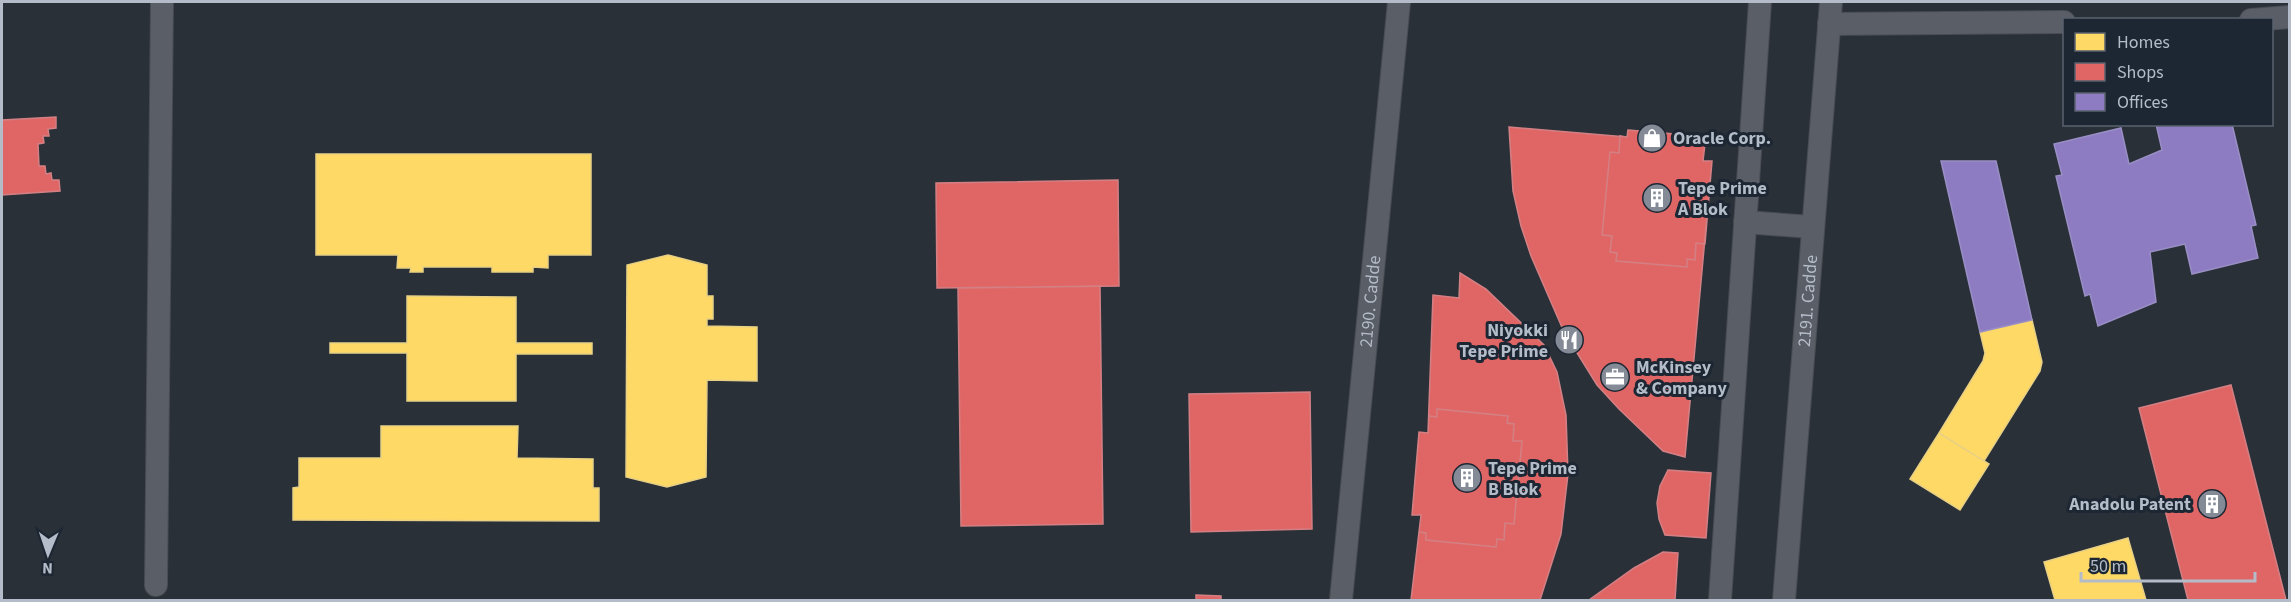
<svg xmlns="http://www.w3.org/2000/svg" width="2291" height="602" font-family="'Source Sans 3',sans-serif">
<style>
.homes{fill:#ffd966;stroke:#e8d084;stroke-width:1.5}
.shops{fill:#e06666;stroke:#d38084;stroke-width:1.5}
.offices{fill:#8e7cc3;stroke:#998fc5;stroke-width:1.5}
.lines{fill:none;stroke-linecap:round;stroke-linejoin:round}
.minor-casing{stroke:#484c53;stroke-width:24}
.minor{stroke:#5a5e66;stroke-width:22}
.labels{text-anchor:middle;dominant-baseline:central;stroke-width:6;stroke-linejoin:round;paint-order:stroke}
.poi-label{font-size:18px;font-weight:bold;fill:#b4bcc9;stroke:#1d2633;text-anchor:start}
.street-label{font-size:18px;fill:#b4bcc9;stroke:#1d2633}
</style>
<rect width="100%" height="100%" fill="#2a3038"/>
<path class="homes" d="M 316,154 L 591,154 L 591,255 L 548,255 L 548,268 L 533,267 L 533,272 L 492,272 L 492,267 L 423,267 L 423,272 L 410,272 L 411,268 L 397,268 L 398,255 L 316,255 Z
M 668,255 L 707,265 L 707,296 L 713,296 L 713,319 L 707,319 L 707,326 L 757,327 L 757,381 L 707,380 L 706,477 L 667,487 L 626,477 L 627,265 Z
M 407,296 L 516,297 L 516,343 L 592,343 L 592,354 L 516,354 L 516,401 L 407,401 L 407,353 L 330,353 L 330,343 L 407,343 Z
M 2032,320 L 2042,362 L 2040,371 L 1984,461 L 1939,433 L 1983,361 L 1985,353 L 1980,332 Z
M 381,426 L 518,426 L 517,458 L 593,459 L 593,488 L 599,488 L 599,521 L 293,520 L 293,488 L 299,487 L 299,458 L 381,458 Z
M 1939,433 L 1989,464 L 1960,510 L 1910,479 Z
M 2128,538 L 2146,600 L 2055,600 L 2044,562 Z"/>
<path class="shops" d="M 56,117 L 56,128 L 48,129 L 49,136 L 43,136 L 44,143 L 38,144 L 39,166 L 45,166 L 46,174 L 51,173 L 52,180 L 59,180 L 60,191 L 2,195 L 2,120 Z
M 1509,127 L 1627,137 L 1628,130 L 1698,136 L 1698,143 L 1705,144 L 1703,161 L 1712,161 L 1685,457 L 1663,451 L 1619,409 L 1597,385 L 1564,332 L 1531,256 L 1521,226 L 1513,191 Z
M 1628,130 L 1698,136 L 1698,143 L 1705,144 L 1703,161 L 1712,161 L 1705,244 L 1696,243 L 1695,260 L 1687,259 L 1687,267 L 1616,261 L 1617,253 L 1610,252 L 1612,236 L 1602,235 L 1610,152 L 1619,153 L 1620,136 L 1627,137 Z
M 1118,180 L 1119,286 L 937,288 L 936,183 Z
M 1460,273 L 1486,289 L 1544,345 L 1557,372 L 1566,415 L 1568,474 L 1561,534 L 1540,600 L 1411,600 L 1421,515 L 1412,515 L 1419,432 L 1428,433 L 1433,295 L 1459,298 Z
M 1100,286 L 1103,524 L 961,526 L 958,288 Z
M 2231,385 L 2286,600 L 2188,600 L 2139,408 Z
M 1310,392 L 1312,529 L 1191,532 L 1189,394 Z
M 1437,409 L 1508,416 L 1507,423 L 1514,424 L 1513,441 L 1522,441 L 1514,524 L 1505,523 L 1504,540 L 1497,539 L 1496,547 L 1426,540 L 1426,533 L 1419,532 L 1421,515 L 1412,515 L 1419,432 L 1428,433 L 1429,416 L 1437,417 Z
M 1668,470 L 1711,473 L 1706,538 L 1665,535 L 1659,519 L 1657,503 L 1660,486 Z
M 1663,552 L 1678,553 L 1675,600 L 1589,600 L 1634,568 Z
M 1196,595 L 1221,596 L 1221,600 L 1196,600 Z"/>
<path class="offices" d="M 2156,124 L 2232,124 L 2256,225 L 2251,226 L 2258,258 L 2192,274 L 2185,244 L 2150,252 L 2156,302 L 2098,326 L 2090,294 L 2085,296 L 2056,176 L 2062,175 L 2054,144 L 2121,128 L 2129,164 L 2162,150 Z
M 1941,161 L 1996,161 L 2032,320 L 1980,332 Z"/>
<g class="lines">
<g class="minor-casing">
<g id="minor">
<path d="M 2251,20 L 2290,17"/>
<path d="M 1829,24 L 2064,22"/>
<path d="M 1745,222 L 1812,227"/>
<path d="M 156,585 L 162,2"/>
<path id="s1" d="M 1341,600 L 1399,2"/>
<path d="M 1720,600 L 1760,2"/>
<path id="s2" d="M 1784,600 L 1831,2"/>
</g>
</g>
<use href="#minor" class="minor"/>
</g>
<defs>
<g id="shop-disc" transform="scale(1.5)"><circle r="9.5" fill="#848b96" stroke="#1d2633"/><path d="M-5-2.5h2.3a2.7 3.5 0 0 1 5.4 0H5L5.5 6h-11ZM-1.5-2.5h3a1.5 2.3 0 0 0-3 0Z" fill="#fff"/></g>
<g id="building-disc" transform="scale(1.5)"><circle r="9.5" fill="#848b96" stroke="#1d2633"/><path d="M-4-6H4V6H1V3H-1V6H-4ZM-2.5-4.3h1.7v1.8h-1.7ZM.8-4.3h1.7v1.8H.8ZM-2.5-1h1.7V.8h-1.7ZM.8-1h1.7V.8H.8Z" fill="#fff"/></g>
<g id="restaurant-disc" transform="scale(1.5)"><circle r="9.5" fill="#848b96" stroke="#1d2633"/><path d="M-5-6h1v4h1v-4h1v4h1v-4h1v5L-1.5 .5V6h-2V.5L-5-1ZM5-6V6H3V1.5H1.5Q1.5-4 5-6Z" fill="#fff"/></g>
<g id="office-disc" transform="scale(1.5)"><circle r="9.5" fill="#848b96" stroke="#1d2633"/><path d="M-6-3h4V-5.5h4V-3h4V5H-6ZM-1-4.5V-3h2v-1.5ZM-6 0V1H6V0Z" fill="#fff"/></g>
</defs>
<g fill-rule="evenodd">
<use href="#shop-disc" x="1652" y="138"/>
<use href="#building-disc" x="1657" y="198"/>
<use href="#restaurant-disc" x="1569" y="340"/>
<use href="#office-disc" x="1615" y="377"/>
<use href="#building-disc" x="1467" y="478"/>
<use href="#building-disc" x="2212" y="504"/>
</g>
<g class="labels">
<g class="poi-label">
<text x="1673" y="138">Oracle Corp.</text>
<text x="1678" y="188">Tepe Prime<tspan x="1678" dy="21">A Blok</tspan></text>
<text x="1548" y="330" text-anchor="end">Niyokki<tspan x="1548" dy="21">Tepe Prime</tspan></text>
<text x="1636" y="367">McKinsey<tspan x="1636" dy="21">&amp; Company</tspan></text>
<text x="1488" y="468">Tepe Prime<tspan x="1488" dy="21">B Blok</tspan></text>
<text x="2191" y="504" text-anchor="end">Anadolu Patent</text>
</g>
<g class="street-label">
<text stroke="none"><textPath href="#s1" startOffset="300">2190. Cadde</textPath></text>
<text stroke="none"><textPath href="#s2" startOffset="300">2191. Cadde</textPath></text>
</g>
</g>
<rect width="2291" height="602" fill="none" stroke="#b4bcc9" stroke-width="6"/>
<rect x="2063" y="18" width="210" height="108" fill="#1d2633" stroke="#59626f" stroke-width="1.5"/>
<rect x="2075" y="33" width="30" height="18" fill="#ffd966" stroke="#59626f" stroke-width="1.5"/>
<text x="2117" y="48" font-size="18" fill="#b4bcc9">Homes</text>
<rect x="2075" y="63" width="30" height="18" fill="#e06666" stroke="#59626f" stroke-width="1.5"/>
<text x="2117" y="78" font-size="18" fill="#b4bcc9">Shops</text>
<rect x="2075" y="93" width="30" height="18" fill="#8e7cc3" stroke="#59626f" stroke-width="1.5"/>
<text x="2117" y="108" font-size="18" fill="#b4bcc9">Offices</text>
<g transform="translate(48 554) rotate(182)" stroke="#1d2633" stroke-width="4.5" paint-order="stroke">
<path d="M0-4.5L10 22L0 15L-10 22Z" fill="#b4bcc9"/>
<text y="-9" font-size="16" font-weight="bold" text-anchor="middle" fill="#b4bcc9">N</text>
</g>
<path d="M2081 572v9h174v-9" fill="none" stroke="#b4bcc9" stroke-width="3"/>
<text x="2090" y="572" font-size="18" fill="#b4bcc9" stroke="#1d2633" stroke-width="4.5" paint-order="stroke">50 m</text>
</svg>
